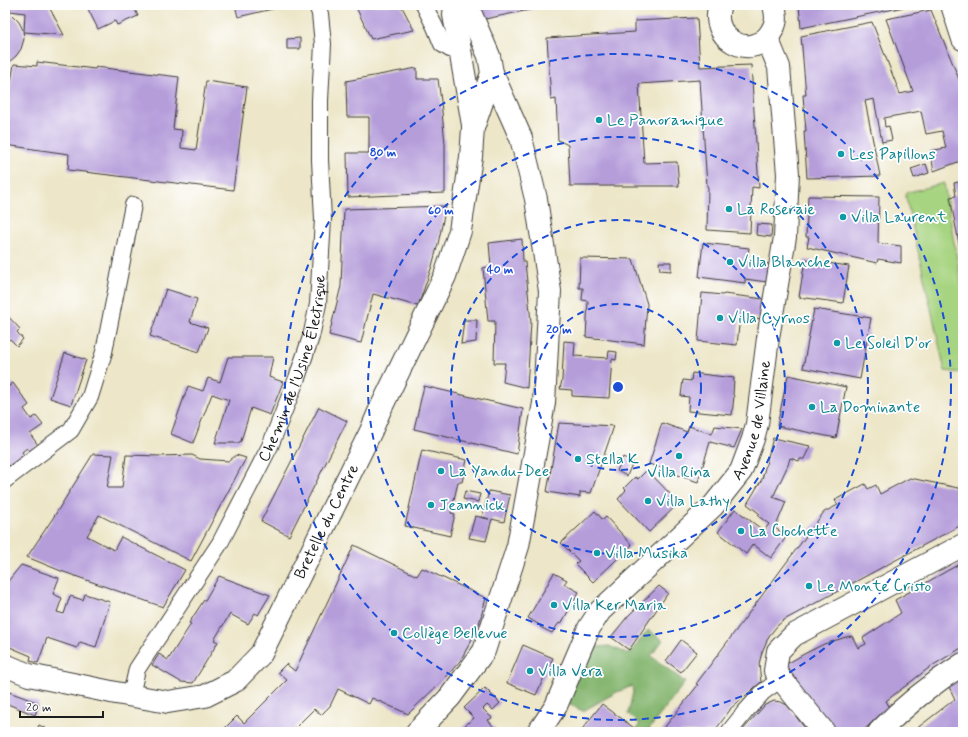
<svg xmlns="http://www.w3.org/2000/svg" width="968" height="737" font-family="Mynerve,sans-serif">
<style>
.green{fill:#a7d481;stroke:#62784e}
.forest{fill:#85b66f;stroke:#506946}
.building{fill:#b59dda}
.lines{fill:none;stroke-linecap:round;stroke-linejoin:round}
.lane-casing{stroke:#3b3a36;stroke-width:18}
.street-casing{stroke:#3b3a36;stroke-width:24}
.lane{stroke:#fff;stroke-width:16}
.street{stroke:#fff;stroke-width:22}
.ring{fill:none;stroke:#1d4ed8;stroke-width:2;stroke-dasharray:7 5}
.culture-dot{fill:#0f9aa8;stroke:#fff;stroke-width:1.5}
.labels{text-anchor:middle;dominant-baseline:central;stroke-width:3.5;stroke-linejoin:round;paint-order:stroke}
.culture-label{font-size:16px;fill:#0d838f;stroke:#fff;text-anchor:start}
.street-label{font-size:16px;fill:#1c1c1c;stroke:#fff}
.centre{fill:#1d4ed8;stroke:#fff;stroke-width:2}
.ring-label{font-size:12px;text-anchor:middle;font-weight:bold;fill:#1d4ed8;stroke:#fff;stroke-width:3.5;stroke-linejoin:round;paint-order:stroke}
</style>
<rect width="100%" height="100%" fill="#fff"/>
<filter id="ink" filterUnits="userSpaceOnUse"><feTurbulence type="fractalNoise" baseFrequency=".025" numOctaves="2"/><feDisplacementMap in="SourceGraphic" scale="8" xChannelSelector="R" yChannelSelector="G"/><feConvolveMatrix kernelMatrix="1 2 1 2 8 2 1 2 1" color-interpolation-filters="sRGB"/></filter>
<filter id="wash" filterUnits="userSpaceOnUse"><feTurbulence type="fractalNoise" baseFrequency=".012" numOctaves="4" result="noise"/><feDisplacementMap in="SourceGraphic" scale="16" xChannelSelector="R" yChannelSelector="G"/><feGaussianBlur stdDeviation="0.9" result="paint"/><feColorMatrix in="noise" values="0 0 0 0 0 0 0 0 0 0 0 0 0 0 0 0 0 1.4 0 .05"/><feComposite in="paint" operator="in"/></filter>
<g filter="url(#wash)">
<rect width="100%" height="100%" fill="#ede6c8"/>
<path class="green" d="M 944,183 L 963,295 L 963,373 L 945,371 L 905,193 Z"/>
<path class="forest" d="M 648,630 L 663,640 L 651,656 L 685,682 L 647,732 L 634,732 L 640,724 L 628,714 L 633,692 L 632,686 L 617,692 L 583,711 L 568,704 L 588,648 L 609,646 L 629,654 Z"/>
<g id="blocks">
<path class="building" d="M 11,5 L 48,5 L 64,35 L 24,32 L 25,13 L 10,11 Z
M 86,5 L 133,5 L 138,16 L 117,25 L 115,21 L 98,29 Z
M 235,5 L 285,5 L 285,6 L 238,17 Z
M 355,5 L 401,5 L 414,30 L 371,39 Z
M 479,5 L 534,5 L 534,9 L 485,19 Z
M 799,5 L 909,5 L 909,6 L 801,28 Z
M 931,10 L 963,89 L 963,160 L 934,171 L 930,151 L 946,148 L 942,131 L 926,134 L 921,111 L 884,118 L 885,127 L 889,126 L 892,140 L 882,142 L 874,99 L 865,101 L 880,176 L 807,178 L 804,131 L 806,131 L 803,95 L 806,95 L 801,36 L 872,22 L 900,94 L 913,91 L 886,19 Z
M 5,11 L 11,14 L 19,22 L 23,30 L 24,39 L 21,49 L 16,56 L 9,62 L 5,63 Z
M 697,18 L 700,67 L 751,65 L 759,188 L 752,187 L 750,233 L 707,230 L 708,187 L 707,186 L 700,80 L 639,84 L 644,163 L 677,162 L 679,186 L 570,186 L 568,145 L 558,140 L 556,99 L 551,100 L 547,38 L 635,32 L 635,21 Z
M 300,38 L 300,49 L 287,49 L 287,39 Z
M 37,62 L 95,69 L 96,67 L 179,77 L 173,129 L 182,130 L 181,148 L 196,150 L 206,81 L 247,87 L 233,190 L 68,170 L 69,154 L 5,145 L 5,117 L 14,64 L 37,66 Z
M 417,68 L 417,79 L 438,79 L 441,101 L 445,144 L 445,193 L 348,197 L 347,153 L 369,153 L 369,117 L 347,117 L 346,81 Z
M 926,164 L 929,173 L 914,178 L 911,169 Z
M 963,181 L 963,259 L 962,259 L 950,197 L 956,196 L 954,183 Z
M 808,196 L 879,197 L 878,243 L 901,246 L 901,263 L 878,259 L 877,263 L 807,247 L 809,237 L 806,237 Z
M 446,206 L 438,244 L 432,266 L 418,306 L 373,294 L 361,343 L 329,335 L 341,286 L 344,209 Z
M 757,224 L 772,225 L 771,237 L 756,235 Z
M 522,239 L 523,262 L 525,262 L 531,322 L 527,388 L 503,382 L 505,363 L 494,363 L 495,321 L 488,321 L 483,268 L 491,266 L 489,243 Z
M 703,243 L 749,248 L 747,261 L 770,264 L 767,282 L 745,279 L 745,283 L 699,277 Z
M 580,258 L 633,259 L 647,304 L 644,344 L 586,337 L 588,301 L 582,300 L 583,288 L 579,288 Z
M 805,260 L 849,266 L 843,303 L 799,297 Z
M 659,262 L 671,262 L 671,271 L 660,270 Z
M 166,289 L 197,299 L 190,322 L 208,328 L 199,352 L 150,336 Z
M 702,293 L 723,295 L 724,294 L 764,299 L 762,319 L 740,316 L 737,345 L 698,341 Z
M 814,309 L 871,318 L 860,379 L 803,368 Z
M 5,313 L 20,329 L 17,332 L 23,339 L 17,346 L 10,339 L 7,341 L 5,339 Z
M 464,320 L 477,320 L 476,342 L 461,344 Z
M 564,341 L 575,342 L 574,356 L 608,358 L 609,351 L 617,352 L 616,360 L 612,359 L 609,398 L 572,396 L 572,390 L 560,389 L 562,380 Z
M 65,353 L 86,360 L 71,405 L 50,398 Z
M 228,357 L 273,357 L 269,377 L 283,382 L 270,415 L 251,408 L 241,441 L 238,443 L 215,443 L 229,400 L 212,394 L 193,443 L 171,434 L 188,386 L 203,391 L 208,378 L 220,382 Z
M 692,373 L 734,378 L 733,395 L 734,396 L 732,415 L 688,411 L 689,397 L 681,396 L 683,380 L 691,381 Z
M 788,375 L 846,387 L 836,438 L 777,426 Z
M 13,383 L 29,405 L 24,409 L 31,419 L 36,416 L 43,425 L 30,434 L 38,445 L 29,451 L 27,448 L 22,452 L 24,455 L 9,466 L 5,461 L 5,389 Z
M 424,386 L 523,409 L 517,454 L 414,429 Z
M 319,407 L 347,421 L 289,536 L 261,521 Z
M 559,423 L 614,426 L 591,493 L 580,492 L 580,497 L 547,492 Z
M 662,423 L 687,432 L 689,426 L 712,434 L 715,426 L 742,429 L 734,448 L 710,442 L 698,482 L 674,474 L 674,472 L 649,464 Z
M 773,438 L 810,446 L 804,459 L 800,459 L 799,461 L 790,458 L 788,465 L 773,497 L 786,502 L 775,528 L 787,536 L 771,558 L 753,544 L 746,554 L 718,532 L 735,509 L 764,531 L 769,524 L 758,516 L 760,514 L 747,504 L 762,479 Z
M 422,450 L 467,460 L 462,482 L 458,482 L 451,513 L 455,514 L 450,536 L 405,526 Z
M 93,454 L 113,455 L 107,488 L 122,488 L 126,455 L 160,456 L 192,455 L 200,459 L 229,461 L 236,455 L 246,458 L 191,561 L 99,515 L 87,536 L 114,550 L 121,537 L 185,570 L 163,607 L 61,571 L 27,557 L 53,518 Z
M 623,457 L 633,462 L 627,476 L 617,471 Z
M 647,470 L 679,503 L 649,532 L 618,499 L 626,490 L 624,488 L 635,477 L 638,479 Z
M 910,478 L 963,489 L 963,524 L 784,620 L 777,626 L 769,636 L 762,652 L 759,664 L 761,682 L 730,709 L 730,710 L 714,732 L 661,732 L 698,685 L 696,684 L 824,512 L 838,505 L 835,500 L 865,484 L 868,489 L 876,485 L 880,494 Z
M 465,491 L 480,494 L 478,502 L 463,499 Z
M 489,491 L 510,495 L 504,522 L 492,519 L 486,541 L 469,538 L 475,516 L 489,519 L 482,517 Z
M 595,511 L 603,520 L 606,517 L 632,545 L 593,582 L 575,564 L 579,561 L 561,543 Z
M 354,545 L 417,576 L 422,568 L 486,598 L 479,624 L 470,643 L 460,661 L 446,677 L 408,714 L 372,698 L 369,704 L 338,689 L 330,706 L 321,715 L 314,709 L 291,732 L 221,732 L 237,716 L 244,723 L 287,680 L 278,672 L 286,664 L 295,671 Z
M 963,562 L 963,647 L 930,667 L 886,701 L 889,706 L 862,732 L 834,732 L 785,665 L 804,654 L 824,644 L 846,637 L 852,636 L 858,648 L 866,644 L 863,638 L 901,613 L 895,600 Z
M 21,565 L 59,578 L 53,594 L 62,598 L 57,612 L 64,614 L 70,596 L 83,600 L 85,594 L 110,602 L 96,647 L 80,642 L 77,648 L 47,638 L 38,663 L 30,661 L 31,656 L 5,645 L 5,585 Z
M 554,573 L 567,580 L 564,584 L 579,592 L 561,624 L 559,623 L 552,633 L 540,627 L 541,626 L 528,618 Z
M 219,576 L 270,595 L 258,615 L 255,613 L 248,624 L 230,614 L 214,640 L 218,642 L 193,683 L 181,682 L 152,665 L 159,654 L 168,660 L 191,624 L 189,623 L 204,600 L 205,600 Z
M 659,586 L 668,593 L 629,650 L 611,637 L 628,616 Z
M 681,640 L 697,652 L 681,672 L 666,661 Z
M 523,645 L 553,658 L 536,695 L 507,683 Z
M 963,677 L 963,732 L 912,732 L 955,699 L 948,685 Z
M 485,688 L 500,703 L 493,710 L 487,705 L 483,709 L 492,718 L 488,720 L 498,732 L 457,732 L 474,718 L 464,708 Z
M 9,692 L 39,703 L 35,715 L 5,703 L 5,700 Z
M 774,701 L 781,702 L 787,705 L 808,732 L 741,732 L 765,705 Z
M 602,704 L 634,728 L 631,732 L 581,732 L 583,728 Z
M 39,725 L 52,732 L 36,732 Z"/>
</g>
</g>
<g filter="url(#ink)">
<use href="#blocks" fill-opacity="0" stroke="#3b3a36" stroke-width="1"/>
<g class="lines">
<g class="lane-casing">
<g id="lane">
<path d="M 424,5 L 435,27 L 442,44 L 450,49 L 461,50"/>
<path d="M 5,480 L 71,430 L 90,397 L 104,352 L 133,205"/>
<path id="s1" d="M 131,696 L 137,669 L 220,543 L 270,446 L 297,378 L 311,337 L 318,304 L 323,219 L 320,160 L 320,100 L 323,44 L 320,14 L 317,5"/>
<path d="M 729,732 L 745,712 L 763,692 L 781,679"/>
</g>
</g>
<g class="street-casing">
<g id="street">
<path d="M 455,5 L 454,15 L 473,125"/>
<path d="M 720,5 C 708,37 750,62 770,34 C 777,23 777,18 774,5"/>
<path d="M 952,5 L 963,39"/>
<path id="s2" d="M 5,665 L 29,675 L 116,693 L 168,702 L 205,696 L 235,681 L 261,654 L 371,431 L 379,412 L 445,276 L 460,231 L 471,157 L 473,128 L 492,73 L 489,56 L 470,12 L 464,5"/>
<path d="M 417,732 L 450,697 L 484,651 L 518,546 L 544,403 L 550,291 L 536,199 L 521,138 L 492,73"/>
<path id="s3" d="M 538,732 L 542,727 L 556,706 L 589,628 L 600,611 L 713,506 L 741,471 L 753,439 L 757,424 L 768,338 L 785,237 L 788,174 L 779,67 L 767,38"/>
<path d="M 824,732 L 781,679 L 775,671 L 778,651 L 794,635 L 963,545"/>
<path d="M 879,732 C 904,706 933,683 963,664"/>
</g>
</g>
<use href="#lane" class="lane"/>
<use href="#street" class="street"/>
</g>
</g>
<g class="ring">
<circle cx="618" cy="387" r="83"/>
<circle cx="618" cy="387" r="167"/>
<circle cx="618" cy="387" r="250"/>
<circle cx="618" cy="387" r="333"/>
</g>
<g class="culture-dot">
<circle cx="599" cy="120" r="4"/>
<circle cx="841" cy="154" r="4"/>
<circle cx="729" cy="209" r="4"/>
<circle cx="843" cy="217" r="4"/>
<circle cx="730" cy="262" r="4"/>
<circle cx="720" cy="318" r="4"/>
<circle cx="837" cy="343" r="4"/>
<circle cx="812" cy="407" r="4"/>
<circle cx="679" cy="456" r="4"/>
<circle cx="578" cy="459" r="4"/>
<circle cx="441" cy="471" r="4"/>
<circle cx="648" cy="501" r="4"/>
<circle cx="431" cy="505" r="4"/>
<circle cx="741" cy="531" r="4"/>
<circle cx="597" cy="553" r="4"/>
<circle cx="809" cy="586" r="4"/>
<circle cx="554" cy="605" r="4"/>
<circle cx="394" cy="633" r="4"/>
<circle cx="530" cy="671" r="4"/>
</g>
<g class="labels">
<g class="culture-label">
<text x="607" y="120">Le Panoramique</text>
<text x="849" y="154">Les Papillons</text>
<text x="737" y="209">La Roseraie</text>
<text x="851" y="217">Villa Laurent</text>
<text x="738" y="262">Villa Blanche</text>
<text x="728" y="318">Villa Cyrnos</text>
<text x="845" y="343">Le Soleil D'or</text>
<text x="820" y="407">La Dominante</text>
<text x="586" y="459">Stella K</text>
<text x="449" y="471">La Yandu-Dee</text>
<text x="679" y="472" text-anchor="middle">Villa Rina</text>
<text x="656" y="501">Villa Lathy</text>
<text x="439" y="505">Jeannick</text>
<text x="749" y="531">La Clochette</text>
<text x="605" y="553">Villa Musika</text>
<text x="817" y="586">Le Monte Cristo</text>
<text x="562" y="605">Villa Ker Maria</text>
<text x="402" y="633">Collège Bellevue</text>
<text x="538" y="671">Villa Vera</text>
</g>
<g class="street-label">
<text stroke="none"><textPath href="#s1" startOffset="369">Chemin de l'Usine Électrique</textPath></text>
<text stroke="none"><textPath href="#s3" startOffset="388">Avenue de Villaine</textPath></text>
<text stroke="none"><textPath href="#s2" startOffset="424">Bretelle du Centre</textPath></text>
</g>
</g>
<circle cx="618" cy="387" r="6" class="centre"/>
<g class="ring-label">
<text x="383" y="156">80 m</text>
<text x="441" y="214">60 m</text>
<text x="500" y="273">40 m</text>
<text x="559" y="333">20 m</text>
</g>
<rect width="968" height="737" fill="none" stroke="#fff" stroke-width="20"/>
<path d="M20 711v6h83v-6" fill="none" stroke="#1c1c1c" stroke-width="2"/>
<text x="26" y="711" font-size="12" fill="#1c1c1c" stroke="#ffffff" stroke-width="3" paint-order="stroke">20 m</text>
</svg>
